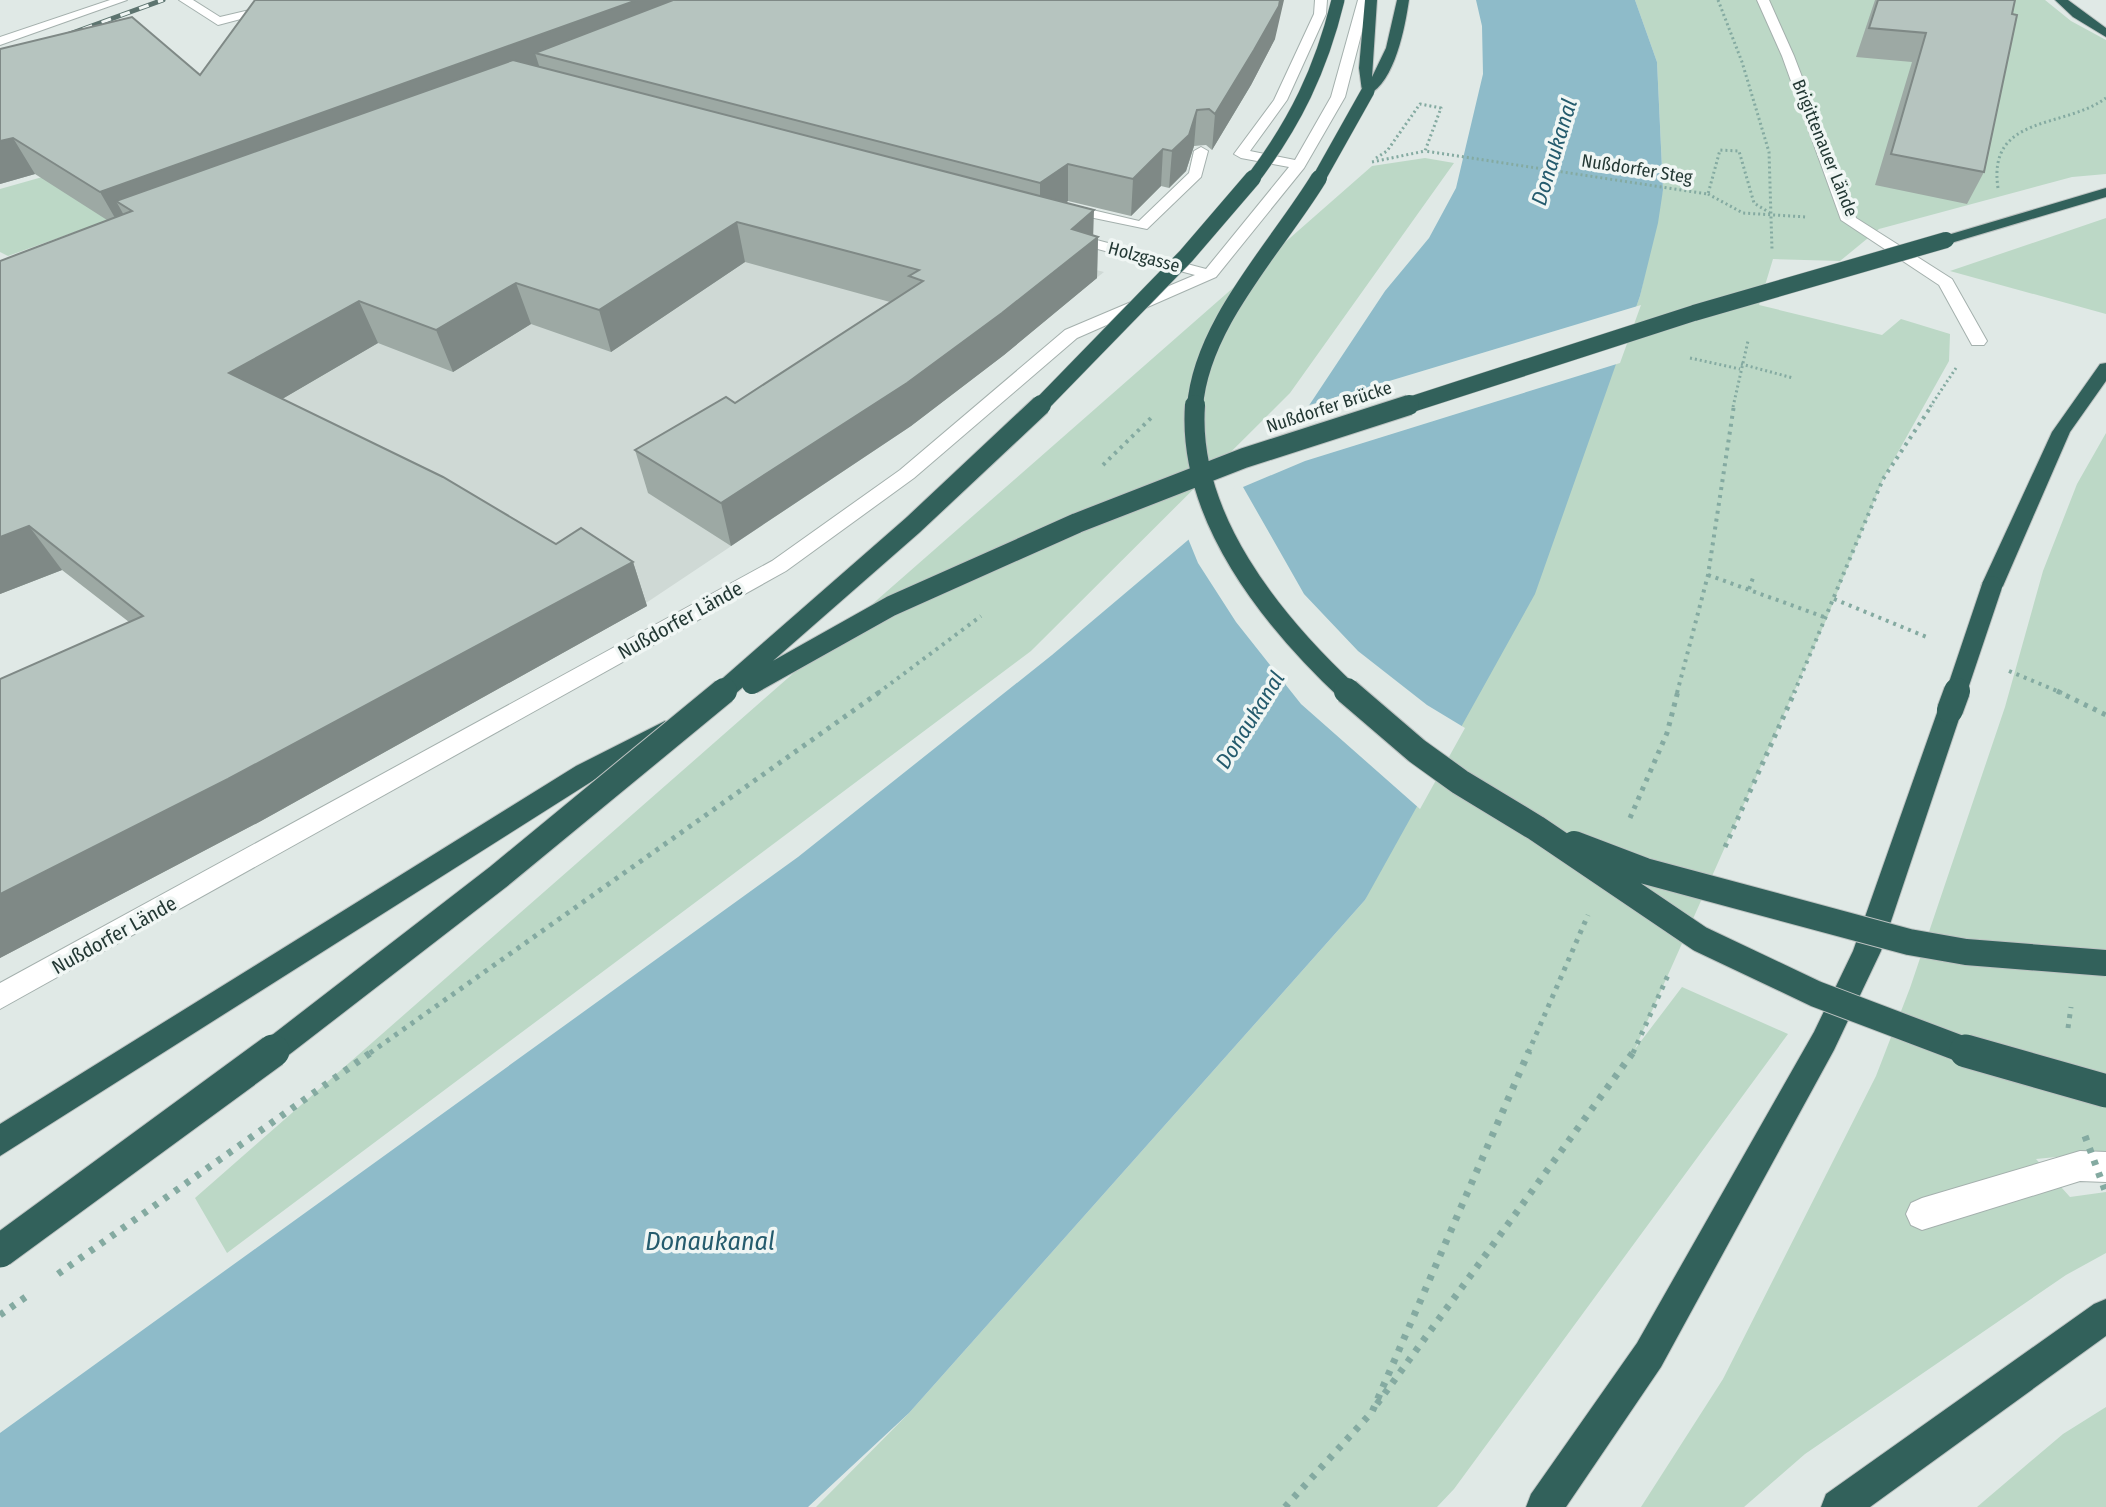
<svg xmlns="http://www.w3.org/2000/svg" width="2106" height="1507" font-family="'Fira Sans Condensed',sans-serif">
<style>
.built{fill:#cfd9d5}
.green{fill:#bcd8c6}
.water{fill:#8ebbc9}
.pier{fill:#e0e9e6}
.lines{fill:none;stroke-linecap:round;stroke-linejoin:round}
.minor-casing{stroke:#a4b0ad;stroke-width:2}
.highway-casing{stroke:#bdc3c2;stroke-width:2}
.path-far3{stroke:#84aaa1;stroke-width:3;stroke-dasharray:2 3;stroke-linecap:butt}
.path-far2{stroke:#84aaa1;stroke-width:4;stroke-dasharray:3 5;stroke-linecap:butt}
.path-far1{stroke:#84aaa1;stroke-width:5;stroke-dasharray:4 6;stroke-linecap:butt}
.path{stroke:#84aaa1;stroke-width:7;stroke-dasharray:5 8;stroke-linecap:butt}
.minor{fill:#fff;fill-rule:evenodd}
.highway{fill:#32615b;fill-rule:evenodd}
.rail-casing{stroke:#5d746f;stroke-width:5}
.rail{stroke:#f0f6f4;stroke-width:3;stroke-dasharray:10;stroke-linecap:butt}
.highway-bridge-far4-casing{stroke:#bdc3c2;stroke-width:14;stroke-linecap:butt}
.highway-bridge-far3-casing{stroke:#bdc3c2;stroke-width:17;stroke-linecap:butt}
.highway-bridge-far2-casing{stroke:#bdc3c2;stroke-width:22;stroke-linecap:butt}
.highway-bridge-far1-casing{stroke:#bdc3c2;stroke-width:28;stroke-linecap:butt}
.highway-bridge-casing{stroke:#bdc3c2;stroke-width:35;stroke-linecap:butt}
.path-bridge-far1{stroke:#84aaa1;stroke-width:5;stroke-dasharray:4 6;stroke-linecap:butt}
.path-bridge{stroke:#84aaa1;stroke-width:7;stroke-dasharray:5 8;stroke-linecap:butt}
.highway-bridge-far4{stroke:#32615b;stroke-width:13}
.highway-bridge-far3{stroke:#32615b;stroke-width:16}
.highway-bridge-far2{stroke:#32615b;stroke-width:20}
.highway-bridge-far1{stroke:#32615b;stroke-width:26}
.highway-bridge{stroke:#32615b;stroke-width:33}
.wall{fill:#9da9a4}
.shaded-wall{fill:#7f8986}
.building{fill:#b6c4bf;stroke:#7f8986;stroke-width:2}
.labels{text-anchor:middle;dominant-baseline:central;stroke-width:7;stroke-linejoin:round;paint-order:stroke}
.far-street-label{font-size:18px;fill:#233834;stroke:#f0f6f4}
.street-label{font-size:20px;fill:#233834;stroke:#f0f6f4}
.water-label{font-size:22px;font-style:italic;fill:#245b6d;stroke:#f0f6f4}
.near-water-label{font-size:26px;font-style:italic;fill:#245b6d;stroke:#f0f6f4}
</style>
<rect width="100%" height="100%" fill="#e0e9e6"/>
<path class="built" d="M 513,107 L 1016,249 L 1104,272 L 905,430 L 622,619 L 573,587 L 253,416 Z"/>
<path class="green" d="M 1635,0 L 2045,0 L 2071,21 L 2106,40 L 2106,174 L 2072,177 L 1879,229 L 1840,261 L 1773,259 L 1759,305 L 1882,335 L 1901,319 L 1950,334 L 1949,361 L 1883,479 L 1827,618 L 1635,1049 L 1682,987 L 1788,1034 L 1454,1489 L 1437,1507 L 816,1507 L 909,1413 L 1365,900 L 1622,344 L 1640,296 L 1663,189 L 1657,62 Z
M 233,123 L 142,208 L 8,256 L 0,252 L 0,189 Z
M 1425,158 L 1454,163 L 1290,393 L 1031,651 L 227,1253 L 195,1198 L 1372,166 Z
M 2106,218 L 2106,314 L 1950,271 Z
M 2106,433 L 2106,1152 L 2036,1159 L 2070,1197 L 2106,1192 L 2106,1253 L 2066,1275 L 1805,1454 L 1744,1507 L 1641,1507 L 1723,1379 L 1876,1076 L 1910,988 L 2005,707 L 2043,571 L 2077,484 Z
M 2106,1407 L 2106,1507 L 1977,1507 L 2063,1434 Z"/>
<path class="water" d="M 1476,0 L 1635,0 L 1657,62 L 1663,190 L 1658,223 L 1640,296 L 1535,594 L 1365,900 L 909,1413 L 808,1507 L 0,1507 L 0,1433 L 798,857 L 1052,655 L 1213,519 L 1306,410 L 1385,291 L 1429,238 L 1456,188 L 1483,74 L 1482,26 Z"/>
<path class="pier" d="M 1641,305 L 1620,363 L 1305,461 L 1243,487 L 1304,594 L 1358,651 L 1427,705 L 1465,728 L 1420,809 L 1301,704 L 1236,622 L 1198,563 L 1187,536 L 1210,516 L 1303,407 Z"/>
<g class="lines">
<g class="minor-casing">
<path id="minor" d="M 110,0 L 127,0 L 0,45 L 0,37 Z
M 179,0 L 193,0 L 220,17 L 292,0 L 313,0 L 218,25 Z
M 1315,0 L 1327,0 L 1326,14 L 1287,100 L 1250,151 L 1295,160 L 1331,97 L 1358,0 L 1370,0 L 1345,97 L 1304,168 L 1216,277 L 1077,338 L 914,478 L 786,571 L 0,1009 L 0,983 L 772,561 L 900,470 L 1065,330 L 1195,275 L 1064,240 L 1064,234 L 1074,234 L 1206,269 L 1289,167 L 1241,158 L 1234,154 L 1274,100 L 1314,14 Z
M 1757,0 L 1769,0 L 1794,56 L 1856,218 L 1952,279 L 1987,341 L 1984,345 L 1972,345 L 1939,285 L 1841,220 L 1782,56 Z
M 1201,147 L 1208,151 L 1201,177 L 1147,229 L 1070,213 L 1063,216 L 1056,212 L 1067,204 L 1139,221 L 1189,173 L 1194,151 Z
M 2080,1151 L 2106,1152 L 2106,1182 L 2080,1181 L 1922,1230 L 1911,1225 L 1906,1214 L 1911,1203 L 1922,1198 Z"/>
</g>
<g class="highway-casing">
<path id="highway" d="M 1365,0 L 1377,0 L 1372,77 L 1386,48 L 1397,0 L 1409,0 C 1405,27 1395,82 1368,95 L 1362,91 L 1359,68 Z
M 2055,0 L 2068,0 L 2106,28 L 2106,37 L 2073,17 Z
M 2106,188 L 2106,197 L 1951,243 L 1941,243 L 1938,240 L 1941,237 Z
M 2106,363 L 2106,381 L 2070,432 L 2003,586 L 1999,591 L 1985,591 L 1981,586 L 2052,432 L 2100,364 Z
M 1950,701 L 1958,704 L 1962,710 L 1881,951 L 1834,1050 L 1661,1367 L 1566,1507 L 1526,1507 L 1531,1494 L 1637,1343 L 1814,1032 L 1853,951 L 1938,710 L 1942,704 Z
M 665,721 L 673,724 L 677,730 L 673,736 L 594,780 L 0,1156 L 0,1124 L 576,766 Z
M 2106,1299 L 2106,1336 L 1870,1507 L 1821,1507 L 1826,1494 L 2094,1304 Z"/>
</g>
<path class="path-far3" d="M 1718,0 L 1742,62 L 1769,152 L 1772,250
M 1376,158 L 1387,151 L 1420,104 L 1441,108 L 1425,151 L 1708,194 L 1720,150 L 1739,151 L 1754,203 L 1770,213
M 1372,162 L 1425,151
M 1998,188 C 1987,114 2064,129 2106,98
M 1708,194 L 1743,213 L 1807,217
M 1690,358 L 1740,369
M 1741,364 L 1793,378
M 1733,407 L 1748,341
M 1930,407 L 1956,368"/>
<path class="path-far2" d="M 1103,465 L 1153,416
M 1708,575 L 1827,618
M 1749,589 L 1754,575
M 1834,599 L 1929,638
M 2009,671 L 2062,693
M 878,693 L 981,616
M 1677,693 L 1708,575 L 1734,405
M 1794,693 L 1883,479 L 1932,405"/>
<path class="path-far1" d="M 2057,691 L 2106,715
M 1630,818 L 1667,733 L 1678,691
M 1725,847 L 1795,691
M 370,1053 L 881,691
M 1528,1053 L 1588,915
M 1633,1053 L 1669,973"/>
<path class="path" d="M 58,1274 L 373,1051
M 0,1315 L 30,1294
M 1377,1404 L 1634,1051
M 1285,1507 L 1372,1412 L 1529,1051"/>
<use href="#minor" class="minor"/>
<use href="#highway" class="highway"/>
<g class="rail-casing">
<path id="rail" d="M 64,36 L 163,0"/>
</g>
<use href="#rail" class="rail"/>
<g class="highway-bridge-far4-casing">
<path id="highway-bridge-far4" d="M 1252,180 C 1295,123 1321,70 1338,0
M 1318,180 L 1368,91"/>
</g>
<g class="highway-bridge-far3-casing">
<path id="highway-bridge-far3" d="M 1039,407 L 1186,256 L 1253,178
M 1195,407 C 1201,324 1277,247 1319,178
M 1403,407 L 1694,313 L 1946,240"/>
</g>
<g class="highway-bridge-far2-casing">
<path id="highway-bridge-far2" d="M 1195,405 C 1187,517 1272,621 1349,693
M 752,684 L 891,606 L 1077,523 L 1244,458 L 1409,405
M 721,693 L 913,525 L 1041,405
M 1956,693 L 1992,586"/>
</g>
<g class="highway-bridge-far1-casing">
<path id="highway-bridge-far1" d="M 1347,691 L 1417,751 L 1460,782 L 1536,828 L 1700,939 L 1816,994 L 1972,1053
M 1950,710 L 1957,691
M 1574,844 L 1645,871 L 1909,942 L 1966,952 L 2106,963
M 270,1053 L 498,877 L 724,691"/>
</g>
<g class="highway-bridge-casing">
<path id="highway-bridge" d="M 1966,1051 L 2106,1091
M 0,1251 L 273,1051"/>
</g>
<path class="path-bridge-far1" d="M 2068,1028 L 2071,1007"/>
<path class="path-bridge" d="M 2085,1136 L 2106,1193"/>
<use href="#highway-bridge-far4" class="highway-bridge-far4"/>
<use href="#highway-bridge-far3" class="highway-bridge-far3"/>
<use href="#highway-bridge-far2" class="highway-bridge-far2"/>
<use href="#highway-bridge-far1" class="highway-bridge-far1"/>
<use href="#highway-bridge" class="highway-bridge"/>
</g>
<path class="wall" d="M 255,0 L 1275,39 L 1251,85 L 1212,150 L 1206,145 L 1194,146 L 1186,171 L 1169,188 L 1161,186 L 1131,216 L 1068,201 L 1065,203 L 1093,236 L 1098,237 L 1097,278 L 1004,355 L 911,426 L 731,546 L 648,493 L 635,450 L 735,403 L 890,302 L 745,262 L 611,352 L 531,324 L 453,372 L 378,343 L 282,399 L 556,544 L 633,562 L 647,606 L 261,821 L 0,958 L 0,679 L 129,622 L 62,570 L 0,594 L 0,261 L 107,220 L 35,174 L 0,184 L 0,49 L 200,75 Z
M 1875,0 L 2015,0 L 1984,172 L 1967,204 L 1875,185 L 1912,62 L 1856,57 Z"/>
<path class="shaded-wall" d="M 637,0 L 732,0 L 535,53 L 541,72 L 132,211 L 116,201 L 130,226 L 122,230 L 100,192 Z
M 1280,0 L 1284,0 L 1275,39 L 1251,85 L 1212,150 L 1215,114 Z
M 1197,110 L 1194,146 L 1186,171 L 1169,188 L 1172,151 Z
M 13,138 L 35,174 L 0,184 L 0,141 Z
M 1163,149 L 1161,186 L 1131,216 L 1133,179 Z
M 1068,164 L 1068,201 L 1040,221 L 1040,183 Z
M 1094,210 L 1093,241 L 1098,237 L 1097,278 L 1004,355 L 911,426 L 731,546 L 721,503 Z
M 737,222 L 745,262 L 611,352 L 599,310 Z
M 516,283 L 531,324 L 453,372 L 436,330 Z
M 359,301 L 378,343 L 253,416 L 229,373 Z
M 29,526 L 62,570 L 0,594 L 0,537 Z
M 633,562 L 647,606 L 261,821 L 0,958 L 0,894 Z"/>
<path class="building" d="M 255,0 L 637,0 L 100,192 L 13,138 L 0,141 L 0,49 L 132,17 L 200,75 Z
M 673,0 L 1280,0 L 1279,6 L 1254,50 L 1215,114 L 1209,109 L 1197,110 L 1189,135 L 1172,151 L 1163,149 L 1133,179 L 1068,164 L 1040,183 L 535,53 Z
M 1878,0 L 2015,0 L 2012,14 L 2017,15 L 1984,172 L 1891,154 L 1926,33 L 1869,28 Z
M 513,60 L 1094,210 L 1072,229 L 1098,237 L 1002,313 L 907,383 L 721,503 L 635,450 L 726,397 L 735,403 L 923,281 L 909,276 L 919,270 L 737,222 L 599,310 L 516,283 L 436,330 L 359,301 L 229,373 L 443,477 L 556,544 L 581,528 L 633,562 L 228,779 L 0,894 L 0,679 L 143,616 L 29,526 L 0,537 L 0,261 L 132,211 L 116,201 Z"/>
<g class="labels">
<g class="far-street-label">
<text transform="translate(1825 148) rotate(68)">Brigittenauer Lände</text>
<text transform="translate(1637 169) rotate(9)">Nußdorfer Steg</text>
<text transform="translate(1144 257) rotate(15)">Holzgasse</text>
<text transform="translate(1329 407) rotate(-18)">Nußdorfer Brücke</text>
</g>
<g class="street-label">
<text transform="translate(680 620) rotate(-29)">Nußdorfer Lände</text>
<text transform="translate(114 935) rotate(-29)">Nußdorfer Lände</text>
</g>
<g class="water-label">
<text transform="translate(1554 152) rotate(-73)">Donaukanal</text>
<text transform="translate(1250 720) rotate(-58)">Donaukanal</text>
</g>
<g class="near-water-label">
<text x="710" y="1241">Donaukanal</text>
</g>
</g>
</svg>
